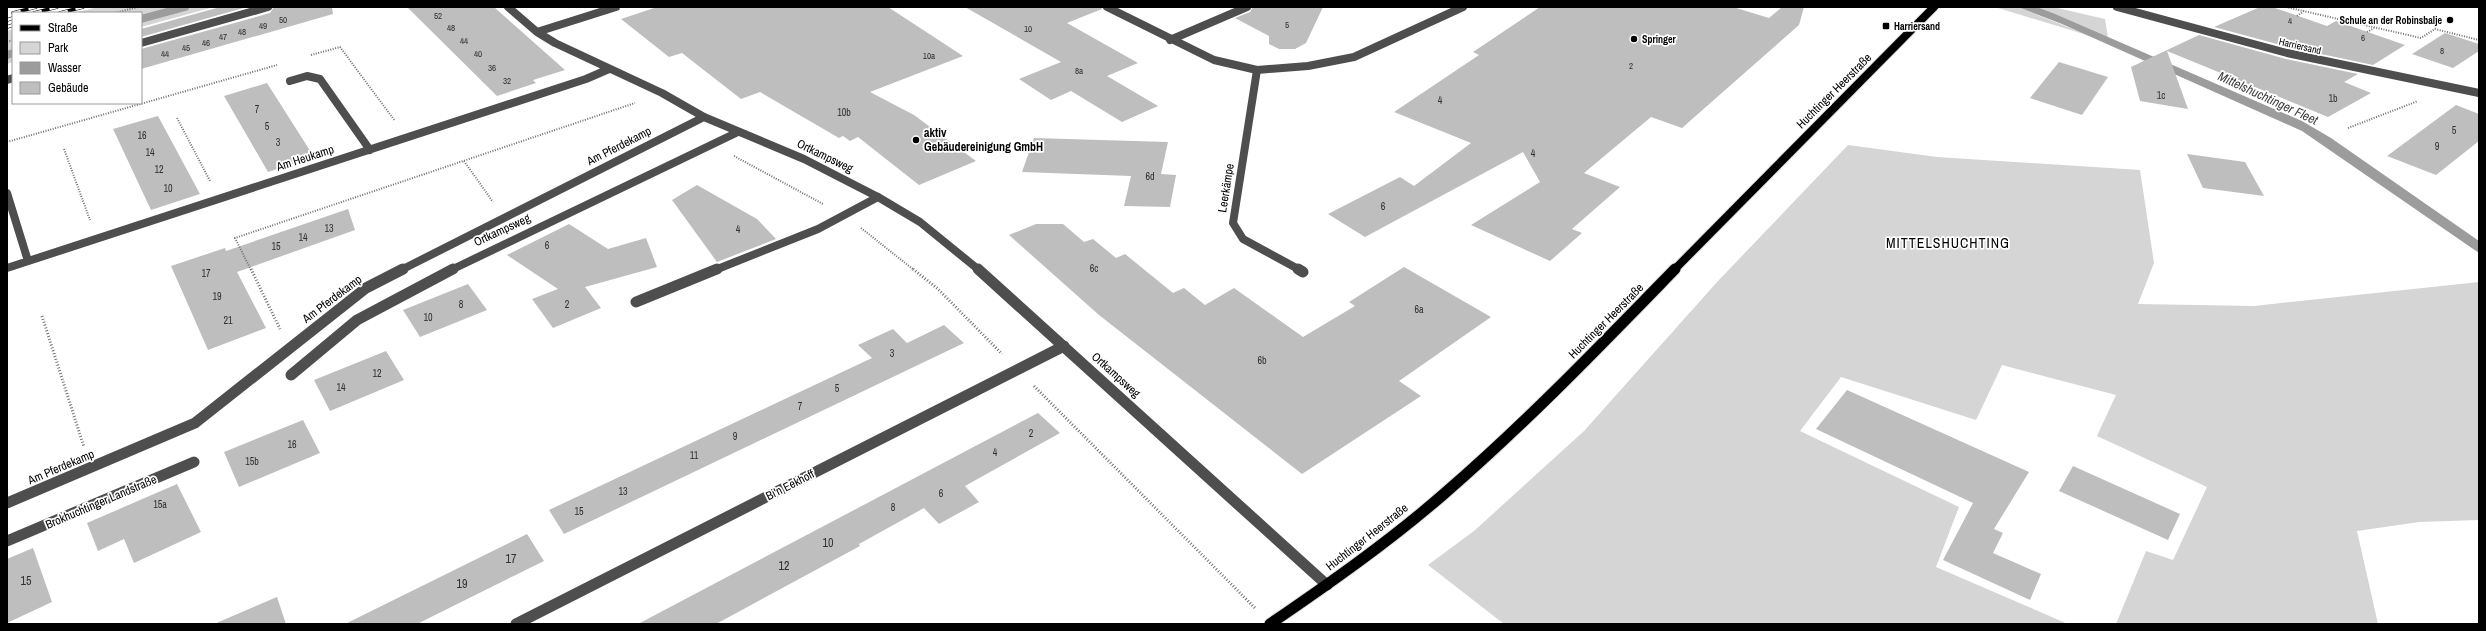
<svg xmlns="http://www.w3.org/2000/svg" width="2486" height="631" font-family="'Archivo Narrow',sans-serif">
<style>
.green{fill:#d5d5d5}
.water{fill:#9c9c9c}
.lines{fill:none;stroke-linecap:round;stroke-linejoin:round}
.stream{stroke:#9c9c9c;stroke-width:8}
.building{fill:#bebebe}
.major-far1-casing{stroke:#dbdbdb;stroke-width:10}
.major-casing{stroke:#dbdbdb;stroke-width:13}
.path-far1{stroke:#707070;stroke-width:2;stroke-dasharray:1 1.5;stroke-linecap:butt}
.path{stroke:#707070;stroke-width:3;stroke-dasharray:1 2;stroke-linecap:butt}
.minor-far1{stroke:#4e4e4e;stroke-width:8}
.minor{stroke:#4e4e4e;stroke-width:11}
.major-far1{stroke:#000;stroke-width:8}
.major{stroke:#000;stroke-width:11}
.rail-casing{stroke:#000;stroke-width:3.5}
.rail{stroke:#fff;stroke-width:2.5;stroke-dasharray:8;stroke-linecap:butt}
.poi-dot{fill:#000;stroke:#fff;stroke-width:1.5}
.labels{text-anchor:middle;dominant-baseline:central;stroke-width:3.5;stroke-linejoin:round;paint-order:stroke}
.far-number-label{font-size:9px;fill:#303030}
.far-poi-label{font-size:10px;font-weight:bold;fill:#000;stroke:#fff;text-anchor:start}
.far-street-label{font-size:10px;fill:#000;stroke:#fff}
.number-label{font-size:10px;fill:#303030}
.street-label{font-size:12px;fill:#000;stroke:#fff}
.poi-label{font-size:12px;font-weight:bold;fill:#000;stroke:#fff;text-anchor:start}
.near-number-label{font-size:12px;fill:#303030}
.water-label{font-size:13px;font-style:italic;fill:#3d3d3d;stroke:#fff}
.quarter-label{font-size:14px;letter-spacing:1px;fill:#000;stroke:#fff}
</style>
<rect width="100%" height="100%" fill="#fff"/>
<path class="green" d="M 98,7 L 214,7 L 141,27 L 141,13 L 75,13 Z
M 1995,7 L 2018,7 L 2090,36 Z
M 2037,7 L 2053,7 L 2105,19 L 2108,38 Z
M 13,29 L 13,62 L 7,64 L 7,31 Z
M 1848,145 L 1937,157 L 2140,170 L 2154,263 L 2138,304 L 2254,306 L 2479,282 L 2479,520 L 2419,522 L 2357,531 L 2378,624 L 2116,624 L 2146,551 L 2173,560 L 2207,487 L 2097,436 L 2116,395 L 2002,365 L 1976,420 L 1841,377 L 1800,431 L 1959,507 L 1936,567 L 2068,624 L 1504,624 L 1428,565 L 1474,531 L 1584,431 L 1718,281 Z"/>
<path class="water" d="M 2018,7 L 2037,7 L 2055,14 L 2302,121 L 2331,138 L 2479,241 L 2479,253 L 2302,131 L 2062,24 Z"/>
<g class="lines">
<path class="stream" d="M 141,19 L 185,7
M 7,55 L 13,53"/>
</g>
<path class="building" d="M 220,7 L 247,7 L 141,37 L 141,29 Z
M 274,7 L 332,7 L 333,14 L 141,69 L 141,49 L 270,13 Z
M 407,7 L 494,7 L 565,70 L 533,80 L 536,83 L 497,96 Z
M 657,7 L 888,7 L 963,56 L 870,92 L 914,115 L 976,161 L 919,185 L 858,137 L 850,141 L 843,136 L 839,138 L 760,92 L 741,99 L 682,53 L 669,57 L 621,19 Z
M 965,7 L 1101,7 L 1102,9 L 1067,23 L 1138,63 L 1107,76 L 1158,106 L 1122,122 L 1071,91 L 1051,100 L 1019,79 L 1061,62 Z
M 1253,7 L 1323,7 L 1306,43 L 1295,49 L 1279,49 L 1269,44 L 1269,36 L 1235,18 L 1250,12 Z
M 1540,7 L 1733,7 L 1769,18 L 1782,7 L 1804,7 L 1799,25 L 1682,128 L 1651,117 L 1584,173 L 1620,187 L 1572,229 L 1582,233 L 1550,261 L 1471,225 L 1540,182 L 1523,152 L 1365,237 L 1328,214 L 1400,177 L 1414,186 L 1471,143 L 1394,112 L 1479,55 L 1473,52 Z
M 2260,7 L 2272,7 L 2327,26 L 2336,21 L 2405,45 L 2373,65 L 2288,47 L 2214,27 Z
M 2445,33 L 2479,44 L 2479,51 L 2453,68 L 2412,54 Z
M 2199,35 L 2286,59 L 2358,74 L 2344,82 L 2371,93 L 2328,117 L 2167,51 L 2188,109 L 2140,101 L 2131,67 Z
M 2059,62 L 2108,77 L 2082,115 L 2030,98 Z
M 267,83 L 314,157 L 268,172 L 224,96 Z
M 2456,105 L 2479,114 L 2479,141 L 2436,175 L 2387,156 Z
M 158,116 L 200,194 L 151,210 L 113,129 Z
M 1034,138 L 1168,142 L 1161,174 L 1176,175 L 1170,207 L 1124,206 L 1131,176 L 1022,172 Z
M 2187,154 L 2245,162 L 2264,196 L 2203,188 Z
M 697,185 L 757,219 L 776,239 L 717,262 L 672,200 Z
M 348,209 L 355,230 L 237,272 L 266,328 L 208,350 L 171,266 L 225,248 L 226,251 Z
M 569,224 L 608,249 L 646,238 L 657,267 L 585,287 L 601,308 L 553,328 L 532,299 L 558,289 L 507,255 Z
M 1036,224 L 1063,224 L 1084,242 L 1093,239 L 1116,258 L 1125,254 L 1173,293 L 1184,288 L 1205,305 L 1234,288 L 1303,337 L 1355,306 L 1349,302 L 1404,267 L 1491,317 L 1399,381 L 1421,396 L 1302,474 L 1099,315 L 1009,235 Z
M 468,284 L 487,310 L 420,337 L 403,310 Z
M 944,325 L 964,343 L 564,534 L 549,510 L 872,358 L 858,345 L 893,329 L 907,343 Z
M 386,351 L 404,380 L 330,411 L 314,380 Z
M 1847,390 L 2029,472 L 1994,529 L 2003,533 L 1993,553 L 2041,574 L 2030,600 L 1943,560 L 1973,503 L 1816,429 Z
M 1038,413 L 1060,433 L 965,486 L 979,502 L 939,524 L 924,508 L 859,544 L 860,546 L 716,624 L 638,624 Z
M 303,420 L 320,453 L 239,487 L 224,452 Z
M 2073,466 L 2180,514 L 2168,540 L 2059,491 Z
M 177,484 L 201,532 L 134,563 L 124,539 L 98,551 L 87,523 Z
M 527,534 L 544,561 L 417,624 L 345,624 Z
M 33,548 L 52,602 L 7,623 L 7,559 Z
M 277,597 L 286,624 L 214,624 Z"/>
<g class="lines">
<g class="major-far1-casing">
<path id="major-far1" d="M 1674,270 L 1934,7"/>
</g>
<g class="major-casing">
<path id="major" d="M 1270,624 C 1330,583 1390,541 1445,493 C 1526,423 1600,346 1675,269"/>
</g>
<path class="path-far1" d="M 2286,7 L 2421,38 L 2435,29 L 2479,40
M 115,13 L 138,7
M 2297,16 L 2304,11
M 2367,32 L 2374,28
M 7,42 L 13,40
M 311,55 L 340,47 L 395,121
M 177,118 L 210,181
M 2348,128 L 2418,101
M 7,142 L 277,65
M 64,149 L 90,220
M 734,156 L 823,204
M 464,161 L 493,202
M 861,228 L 914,270
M 251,270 L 235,238 L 635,103"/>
<path class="path" d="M 251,269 L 280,329
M 913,269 L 938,289 L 1002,354
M 42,316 L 84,447
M 1034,386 L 1256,609"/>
<path class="minor-far1" d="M 508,7 L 537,32 L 555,43 L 662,93 L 704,117 L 804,159 L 878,197 L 920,222 L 979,270
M 1107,7 L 1214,60 L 1257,70 L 1308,66 L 1354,57 L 1463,7
M 2117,7 L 2287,53 L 2479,93
M 537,32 L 616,7
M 1170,40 L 1247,7
M 141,43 L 268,7
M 1257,70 L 1233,223 L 1243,239 L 1300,270
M 7,80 L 13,78
M 290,81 L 307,76 L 320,79 L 370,150
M 7,193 L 28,261
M 7,268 L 586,79 L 609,69
M 401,270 L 704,117
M 451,270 L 738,132
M 715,270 L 818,229 L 878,197"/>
<path class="minor" d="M 978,269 L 1327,585
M 1298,269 L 1303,272
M 636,302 L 717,269
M 291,375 L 357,320 L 453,269
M 7,503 L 195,423 L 366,288 L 403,269
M 7,541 L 194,462
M 516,624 L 1064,346"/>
<use href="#major-far1" class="major-far1"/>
<use href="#major" class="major"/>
<g class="rail-casing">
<path id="rail" d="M 13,13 L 36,7
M 34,13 L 57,7
M 60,13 L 83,7
M 7,20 L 13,18
M 7,27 L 13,25"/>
</g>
<use href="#rail" class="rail"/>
</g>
<g class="poi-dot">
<circle cx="2450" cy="20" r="4"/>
<rect x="1882" y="22" width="8" height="8" rx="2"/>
<circle cx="1634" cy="39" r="4"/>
<circle cx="916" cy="140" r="4"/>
</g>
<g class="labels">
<g class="far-number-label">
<text x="438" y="16">52</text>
<text x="283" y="20">50</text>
<text x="2290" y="21">4</text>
<text x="1287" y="25">5</text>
<text x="263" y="26">49</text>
<text x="451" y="28">48</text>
<text x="1028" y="29">10</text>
<text x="242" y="32">48</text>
<text x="223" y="37">47</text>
<text x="2363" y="38">6</text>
<text x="464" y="41">44</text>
<text x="206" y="43">46</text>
<text x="186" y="48">45</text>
<text x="2442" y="51">8</text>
<text x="165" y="54">44</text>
<text x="478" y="54">40</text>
<text x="929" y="56">10a</text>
<text x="1631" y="66">2</text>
<text x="492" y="68">36</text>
<text x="1079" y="71">8a</text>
<text x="507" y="81">32</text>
</g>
<g class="far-poi-label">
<text x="2442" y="20" text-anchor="end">Schule an der Robinsbalje</text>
<text x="1894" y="26">Harriersand</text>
<text x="1642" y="39">Springer</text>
</g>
<g class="far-street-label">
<text transform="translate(2300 46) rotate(13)">Harriersand</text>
</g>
<g class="number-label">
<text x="2161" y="95">1c</text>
<text x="2333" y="98">1b</text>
<text x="1440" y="100">4</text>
<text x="257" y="109">7</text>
<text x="844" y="112">10b</text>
<text x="267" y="126">5</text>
<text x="2454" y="130">5</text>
<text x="142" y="135">16</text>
<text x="278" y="142">3</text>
<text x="2437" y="146">9</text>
<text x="150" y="152">14</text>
<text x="1533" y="153">4</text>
<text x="159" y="169">12</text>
<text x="1150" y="176">6d</text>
<text x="168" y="188">10</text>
<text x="1383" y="206">6</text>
<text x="329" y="228">13</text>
<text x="738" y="229">4</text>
<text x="303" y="237">14</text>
<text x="547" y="245">6</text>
<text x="276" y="246">15</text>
<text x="1094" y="268">6c</text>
<text x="206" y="273">17</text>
<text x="217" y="296">19</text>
<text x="461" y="304">8</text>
<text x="567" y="304">2</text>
<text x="1419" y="309">6a</text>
<text x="428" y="317">10</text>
<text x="228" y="320">21</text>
<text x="892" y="353">3</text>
<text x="1262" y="360">6b</text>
<text x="377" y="373">12</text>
<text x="341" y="387">14</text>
<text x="837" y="388">5</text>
<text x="800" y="406">7</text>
<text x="1031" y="433">2</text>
<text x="735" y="436">9</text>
<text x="292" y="444">16</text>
<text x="995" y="452">4</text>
<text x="694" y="455">11</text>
<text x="252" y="461">15b</text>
<text x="623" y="491">13</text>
<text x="941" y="493">6</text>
<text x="160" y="504">15a</text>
<text x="893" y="507">8</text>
<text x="579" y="511">15</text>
</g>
<g class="street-label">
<text transform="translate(1834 91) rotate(-45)">Huchtinger Heerstraße</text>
<text transform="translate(619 146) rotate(-27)">Am Pferdekamp</text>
<text transform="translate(825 156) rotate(26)">Ortkampsweg</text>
<text transform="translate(305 158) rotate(-18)">Am Heukamp</text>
<text transform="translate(1226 188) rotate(-81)">Leerkämpe</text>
<text transform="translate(502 230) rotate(-25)">Ortkampsweg</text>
<text transform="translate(332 299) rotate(-37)">Am Pferdekamp</text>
<text transform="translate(1606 321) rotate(-45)">Huchtinger Heerstraße</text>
<text transform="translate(1116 375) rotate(42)">Ortkampsweg</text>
<text transform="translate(61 467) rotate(-23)">Am Pferdekamp</text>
<text transform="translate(790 485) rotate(-27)">Bi'n Eekhoff</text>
<text transform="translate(101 502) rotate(-23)">Brokhuchtinger Landstraße</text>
<text transform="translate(1367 537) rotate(-38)">Huchtinger Heerstraße</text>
</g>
<g class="poi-label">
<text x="924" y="133">aktiv<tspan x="924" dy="14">Gebäudereinigung GmbH</tspan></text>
</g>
<g class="near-number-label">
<text x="828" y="543">10</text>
<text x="511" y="559">17</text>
<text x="784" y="566">12</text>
<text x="26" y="581">15</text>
<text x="462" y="584">19</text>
</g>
<g class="water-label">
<text transform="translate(2268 98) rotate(25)">Mittelshuchtinger Fleet</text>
</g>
<g class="quarter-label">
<text x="1948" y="243">MITTELSHUCHTING</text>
</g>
</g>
<rect width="2486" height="631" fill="none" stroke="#000000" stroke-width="16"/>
<rect x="12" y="12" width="130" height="92" fill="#ffffff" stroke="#999999"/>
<rect x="20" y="25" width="20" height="6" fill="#000000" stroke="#999999"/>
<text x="48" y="32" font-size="12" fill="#000000">Straße</text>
<rect x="20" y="42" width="20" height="12" fill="#d5d5d5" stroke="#999999"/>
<text x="48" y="52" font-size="12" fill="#000000">Park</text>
<rect x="20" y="62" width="20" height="12" fill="#9c9c9c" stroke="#999999"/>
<text x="48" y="72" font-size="12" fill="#000000">Wasser</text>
<rect x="20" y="82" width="20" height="12" fill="#bebebe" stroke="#999999"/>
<text x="48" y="92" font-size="12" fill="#000000">Gebäude</text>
</svg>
